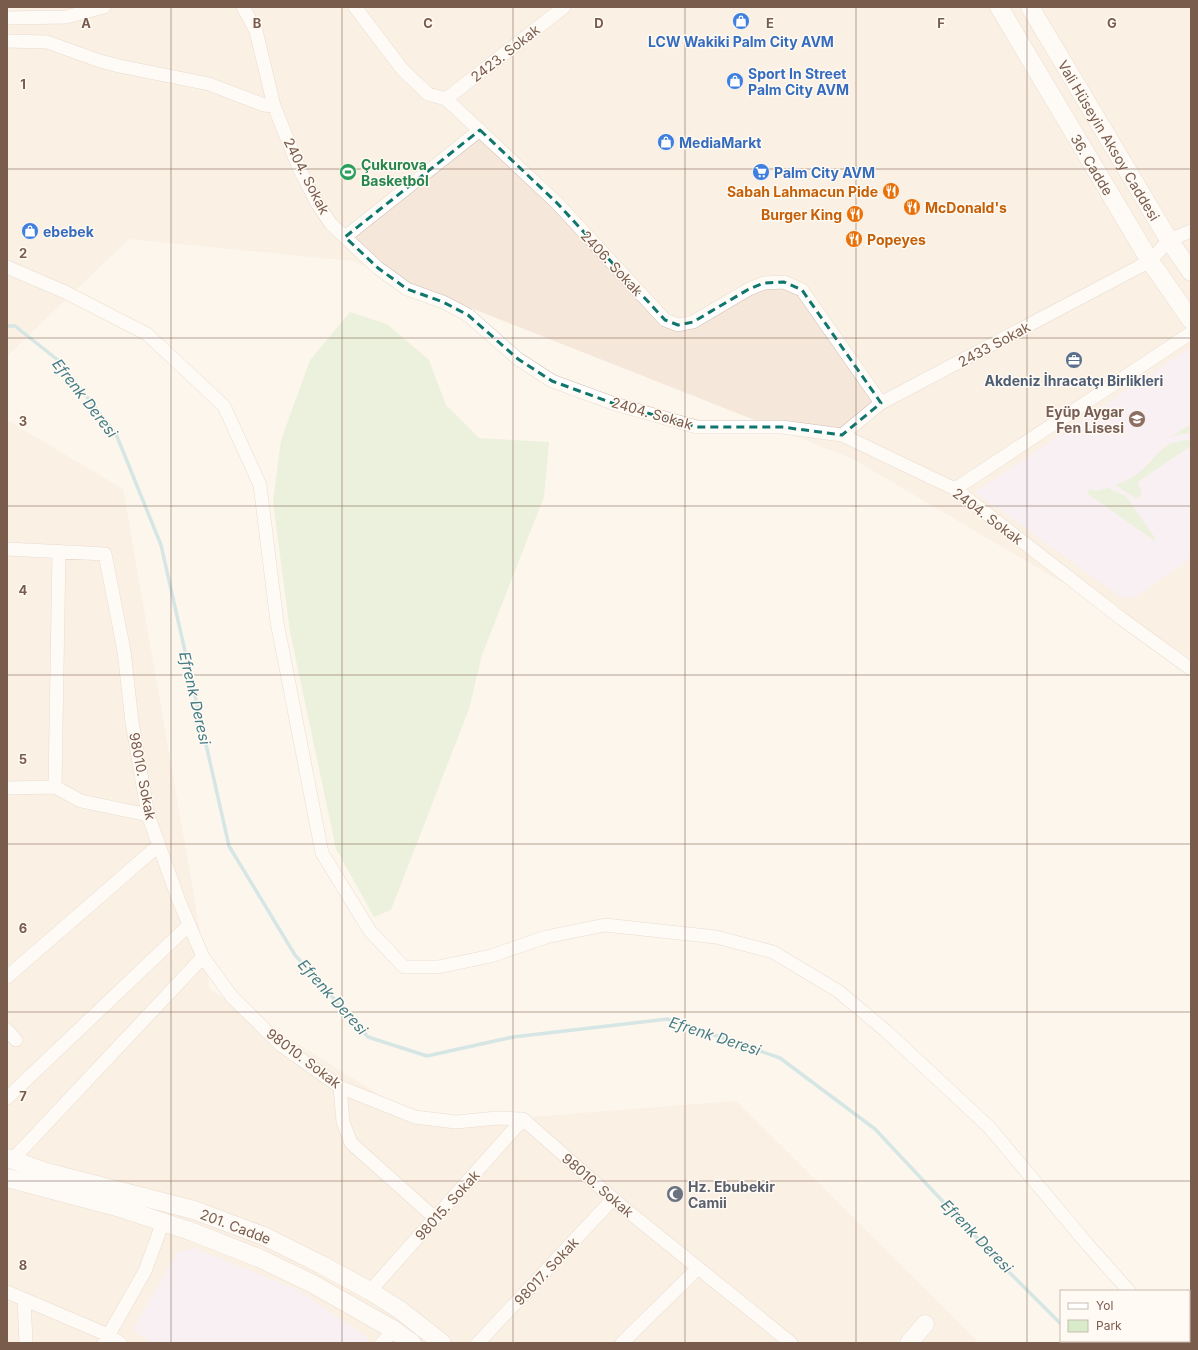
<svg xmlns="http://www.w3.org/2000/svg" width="1198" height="1350" font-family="Inter,sans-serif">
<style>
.residential{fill:#f5e8da}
.education{fill:#f3e8fa}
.green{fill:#d8ecc9}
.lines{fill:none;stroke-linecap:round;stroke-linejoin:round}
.stream{stroke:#a5d3da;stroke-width:3.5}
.street-casing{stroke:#d1beb0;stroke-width:14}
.secondary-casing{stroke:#d6c0b0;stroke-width:19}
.street{stroke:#fff;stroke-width:13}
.secondary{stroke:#fff;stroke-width:18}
.marked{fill:none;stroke:#0f766e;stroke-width:3;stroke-dasharray:8 5;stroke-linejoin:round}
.grid{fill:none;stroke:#7a5c4d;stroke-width:1;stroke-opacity:0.55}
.labels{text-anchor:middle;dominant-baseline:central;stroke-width:3;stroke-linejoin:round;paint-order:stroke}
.shop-label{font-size:14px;font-weight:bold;fill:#366cbe;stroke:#fffaf3;text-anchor:start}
.street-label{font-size:14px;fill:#7a5c4d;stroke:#fffaf3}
.leisure-label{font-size:14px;font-weight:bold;fill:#27864d;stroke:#fffaf3;text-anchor:start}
.food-label{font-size:14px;font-weight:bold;fill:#c56008;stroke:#fffaf3;text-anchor:end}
.service-label{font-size:14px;font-weight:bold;fill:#4e5e75;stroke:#fffaf3}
.education-label{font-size:14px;font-weight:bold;fill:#785e54;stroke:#fffaf3;text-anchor:end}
.worship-label{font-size:14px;font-weight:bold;fill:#5b616d;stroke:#fffaf3;text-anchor:start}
.water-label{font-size:15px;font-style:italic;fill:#437c86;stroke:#fffaf3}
.grid-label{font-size:13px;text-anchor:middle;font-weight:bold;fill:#7a5c4d;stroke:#fffaf3;stroke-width:3;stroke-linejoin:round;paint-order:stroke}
</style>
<rect width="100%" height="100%" fill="#fdf6ec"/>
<path class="residential" d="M 7,7 L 1191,7 L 1191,658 L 853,459 L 352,261 L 129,239 L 7,356 Z
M 7,420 L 123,489 L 210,989 L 427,1125 L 736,1101 L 979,1343 L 7,1343 Z"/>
<path class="education" d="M 1191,347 L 1191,558 L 1136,597 L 1121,597 L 975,492 Z
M 194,1248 L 298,1290 L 368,1338 L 368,1343 L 152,1343 L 133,1329 L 177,1253 Z"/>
<path class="green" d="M 350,312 L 387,324 L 429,360 L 446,405 L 479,438 L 549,442 L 544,497 L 482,655 L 469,709 L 391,910 L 374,917 L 336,849 L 290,632 L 273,502 L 281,440 L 310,360 Z
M 1191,424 L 1191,433 L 1176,435 L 1169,438 Z
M 1191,440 L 1191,446 L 1138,482 L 1142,494 L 1139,498 L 1135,498 L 1115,485 C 1126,481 1136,476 1144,468 C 1162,451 1163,441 1191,440 Z
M 1108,488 L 1126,496 L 1155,538 L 1155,541 L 1089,495 L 1087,493 L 1090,489 L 1097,491 Z"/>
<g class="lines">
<path class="stream" d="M 7,326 L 15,326 L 59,361 L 116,434 L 161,545 L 229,846 L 295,955 L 368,1037 L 427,1056 L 513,1037 L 668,1019 L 780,1058 L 875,1129 L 1007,1270 L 1061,1324
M 1078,1341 L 1080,1343"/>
<g class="street-casing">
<path id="street" d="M 243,7 L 256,31 L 274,106 L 299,168 L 317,203 L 331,224 L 378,268 L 407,289 L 443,302 L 468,315 L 518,359 L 552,381 L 615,404 L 697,427 L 782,427 L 842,435 L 955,489 L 1122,619 L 1191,669
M 355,7 L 402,69 L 428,94 L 446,99 L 557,203 L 665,320 L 678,325 L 693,322 L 749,289 L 764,283 L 784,282 L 802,290 L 881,403
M 7,18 L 66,17 L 104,7
M 7,41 L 47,42 L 100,61 L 119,66 L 209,84 L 264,105 L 274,106
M 446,99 L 564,7
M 345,237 L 480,130
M 7,267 L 65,292 L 147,334 L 224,406 L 260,485 L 277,622 L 322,853 L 370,931 L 404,967 L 438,967 L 491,956 L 546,937 L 605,925 L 716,937 L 773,952 L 838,991 L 886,1031 L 989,1127 L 1088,1245 L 1129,1291
M 842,435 L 881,403 L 1150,261 L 1169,240 L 1191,231
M 955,489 L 1191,333
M 7,549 L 105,554 L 124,651 L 132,722 L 148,815 L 179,901 L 203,957 L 232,997 L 281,1045 L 340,1087 L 415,1117 L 456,1122 L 497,1118 L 523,1119 L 619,1204 L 791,1343
M 55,787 L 59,551
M 7,788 L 55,787 L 81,801 L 148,815
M 7,977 L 159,845
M 7,1030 L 16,1040
M 340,1087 L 343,1122 L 351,1143 L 435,1218
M 7,1098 L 189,925
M 12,1160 L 203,957
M 370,1291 L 523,1119
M 7,1292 L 108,1335 L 120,1343
M 24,1299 L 26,1343
M 1189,1340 L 1191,1342
M 104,1343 L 145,1271 L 163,1222
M 382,1343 L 394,1330
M 478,1343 L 613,1199
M 622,1343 L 698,1268"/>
</g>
<g class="secondary-casing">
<g id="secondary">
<path id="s1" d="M 999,7 L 1150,261 L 1191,320"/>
<path id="s2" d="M 1030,7 L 1169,240 L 1191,272"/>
<path id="s3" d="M 7,1158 L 46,1172 L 194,1210 L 266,1237 L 322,1265 L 370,1291 L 400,1310 L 442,1343"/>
<path d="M 7,1178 L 117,1207 L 190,1231 L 259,1258 L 313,1284 L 394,1330 L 412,1343"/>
<path d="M 909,1343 L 925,1324"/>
</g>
</g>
<use href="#street" class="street"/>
<use href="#secondary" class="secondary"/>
</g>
<path d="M0 0H1198V1350H0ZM 480,130 L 557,203 L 665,320 L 678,325 L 693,322 L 749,289 L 764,283 L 784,282 L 802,290 L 881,403 L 842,435 L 782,427 L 697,427 L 615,404 L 552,381 L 518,359 L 468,315 L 443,302 L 407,289 L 378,268 L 345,237 Z" fill="#fdf6ec" fill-opacity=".55" fill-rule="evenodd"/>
<path class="marked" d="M 480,130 L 557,203 L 665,320 L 678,325 L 693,322 L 749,289 L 764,283 L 784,282 L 802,290 L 881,403 L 842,435 L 782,427 L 697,427 L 615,404 L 552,381 L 518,359 L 468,315 L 443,302 L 407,289 L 378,268 L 345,237 Z"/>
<path class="grid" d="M 171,7 L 171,1343M 342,7 L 342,1343M 513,7 L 513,1343M 685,7 L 685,1343M 856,7 L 856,1343M 1027,7 L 1027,1343M 7,169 L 1191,169M 7,338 L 1191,338M 7,506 L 1191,506M 7,675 L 1191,675M 7,844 L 1191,844M 7,1012 L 1191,1012M 7,1181 L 1191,1181"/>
<defs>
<g id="shop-disc" transform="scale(0.9)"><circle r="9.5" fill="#3f7fe0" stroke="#fffaf3"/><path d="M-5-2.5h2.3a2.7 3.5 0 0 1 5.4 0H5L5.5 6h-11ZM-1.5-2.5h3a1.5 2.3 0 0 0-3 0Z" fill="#fff"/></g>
<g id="stadium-disc" transform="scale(0.9)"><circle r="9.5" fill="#2e9e5b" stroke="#fffaf3"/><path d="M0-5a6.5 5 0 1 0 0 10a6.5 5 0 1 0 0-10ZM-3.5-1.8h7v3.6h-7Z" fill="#fff"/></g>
<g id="supermarket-disc" transform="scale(0.9)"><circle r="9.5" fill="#3f7fe0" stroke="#fffaf3"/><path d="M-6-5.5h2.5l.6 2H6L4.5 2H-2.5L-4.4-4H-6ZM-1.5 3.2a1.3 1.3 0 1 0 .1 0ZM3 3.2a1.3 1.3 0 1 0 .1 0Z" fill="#fff"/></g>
<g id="restaurant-disc" transform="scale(0.9)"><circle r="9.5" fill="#e8710a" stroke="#fffaf3"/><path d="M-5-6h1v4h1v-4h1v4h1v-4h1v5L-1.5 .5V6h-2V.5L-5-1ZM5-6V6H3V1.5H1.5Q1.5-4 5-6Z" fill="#fff"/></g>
<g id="office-disc" transform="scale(0.9)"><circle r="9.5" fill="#5c6f8a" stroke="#fffaf3"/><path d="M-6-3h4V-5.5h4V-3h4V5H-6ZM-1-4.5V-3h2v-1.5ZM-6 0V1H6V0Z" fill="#fff"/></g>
<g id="school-disc" transform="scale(0.9)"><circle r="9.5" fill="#8d6e63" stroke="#fffaf3"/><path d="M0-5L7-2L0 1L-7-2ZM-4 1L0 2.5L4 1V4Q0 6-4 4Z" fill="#fff"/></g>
<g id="mosque-disc" transform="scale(0.9)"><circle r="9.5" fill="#6b7280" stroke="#fffaf3"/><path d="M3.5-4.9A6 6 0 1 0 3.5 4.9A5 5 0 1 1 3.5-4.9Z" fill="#fff"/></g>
</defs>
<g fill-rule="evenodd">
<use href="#shop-disc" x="741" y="21"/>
<use href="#shop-disc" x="735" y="81"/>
<use href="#shop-disc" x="666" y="142"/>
<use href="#stadium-disc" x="348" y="172"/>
<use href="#supermarket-disc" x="761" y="172"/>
<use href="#restaurant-disc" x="891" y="191"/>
<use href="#restaurant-disc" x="912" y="207"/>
<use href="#restaurant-disc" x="855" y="214"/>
<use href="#shop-disc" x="30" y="231"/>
<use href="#restaurant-disc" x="854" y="239"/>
<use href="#office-disc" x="1074" y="360"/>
<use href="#school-disc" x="1137" y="419"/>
<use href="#mosque-disc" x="675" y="1194"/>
</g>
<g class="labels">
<g class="shop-label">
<text x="741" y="41" text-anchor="middle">LCW Wakiki Palm City AVM</text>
<text x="748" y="73">Sport In Street<tspan x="748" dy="16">Palm City AVM</tspan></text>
<text x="679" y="142">MediaMarkt</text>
<text x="774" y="172">Palm City AVM</text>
<text x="43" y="231">ebebek</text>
</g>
<g class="street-label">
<text transform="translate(505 53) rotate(-38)">2423. Sokak</text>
<text stroke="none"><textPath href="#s2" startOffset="155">Vali Hüseyin Aksoy Caddesi</textPath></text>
<text stroke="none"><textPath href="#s1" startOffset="183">36. Cadde</textPath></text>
<text transform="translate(307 176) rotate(63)">2404. Sokak</text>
<text transform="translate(612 263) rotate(47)">2406. Sokak</text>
<text transform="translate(994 344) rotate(-28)">2433 Sokak</text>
<text transform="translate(652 413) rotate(16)">2404. Sokak</text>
<text transform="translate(988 516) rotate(37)">2404. Sokak</text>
<text transform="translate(143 776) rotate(79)">98010. Sokak</text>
<text transform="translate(304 1058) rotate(37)">98010. Sokak</text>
<text transform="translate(598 1185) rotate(41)">98010. Sokak</text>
<text transform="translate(447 1205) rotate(-48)">98015. Sokak</text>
<text stroke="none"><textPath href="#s3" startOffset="239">201. Cadde</textPath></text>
<text transform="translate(546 1271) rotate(-47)">98017. Sokak</text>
</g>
<g class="leisure-label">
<text x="361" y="164">Çukurova<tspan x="361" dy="16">Basketbol</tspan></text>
</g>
<g class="food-label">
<text x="878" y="191">Sabah Lahmacun Pide</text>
<text x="925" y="207" text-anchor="start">McDonald's</text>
<text x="842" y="214">Burger King</text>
<text x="867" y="239" text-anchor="start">Popeyes</text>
</g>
<g class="service-label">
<text x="1074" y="380">Akdeniz İhracatçı Birlikleri</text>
</g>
<g class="education-label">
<text x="1124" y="411">Eyüp Aygar<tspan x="1124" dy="16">Fen Lisesi</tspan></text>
</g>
<g class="worship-label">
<text x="688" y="1186">Hz. Ebubekir<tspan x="688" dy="16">Camii</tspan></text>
</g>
<g class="water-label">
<text transform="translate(85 398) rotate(52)">Efrenk Deresi</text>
<text transform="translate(195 698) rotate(77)">Efrenk Deresi</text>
<text transform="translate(333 997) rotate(48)">Efrenk Deresi</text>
<text transform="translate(715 1036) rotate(18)">Efrenk Deresi</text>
<text transform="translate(977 1236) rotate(46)">Efrenk Deresi</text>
</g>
</g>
<g class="grid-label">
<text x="86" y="28">A</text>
<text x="257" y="28">B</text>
<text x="428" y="28">C</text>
<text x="599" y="28">D</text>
<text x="770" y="28">E</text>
<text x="941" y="28">F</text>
<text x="1112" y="28">G</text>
<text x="23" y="89">1</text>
<text x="23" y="258">2</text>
<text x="23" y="426">3</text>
<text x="23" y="595">4</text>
<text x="23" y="764">5</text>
<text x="23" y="933">6</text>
<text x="23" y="1101">7</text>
<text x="23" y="1270">8</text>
</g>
<rect width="1198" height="1350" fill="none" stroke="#7a5c4d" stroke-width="16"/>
<rect x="1060" y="1290" width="130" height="52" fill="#fffaf3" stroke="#cabbb1"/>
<rect x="1068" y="1303" width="20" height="6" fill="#ffffff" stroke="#cabbb1"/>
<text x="1096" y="1310" font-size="12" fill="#7a5c4d">Yol</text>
<rect x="1068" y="1320" width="20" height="12" fill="#d8ecc9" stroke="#cabbb1"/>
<text x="1096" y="1330" font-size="12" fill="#7a5c4d">Park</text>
</svg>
